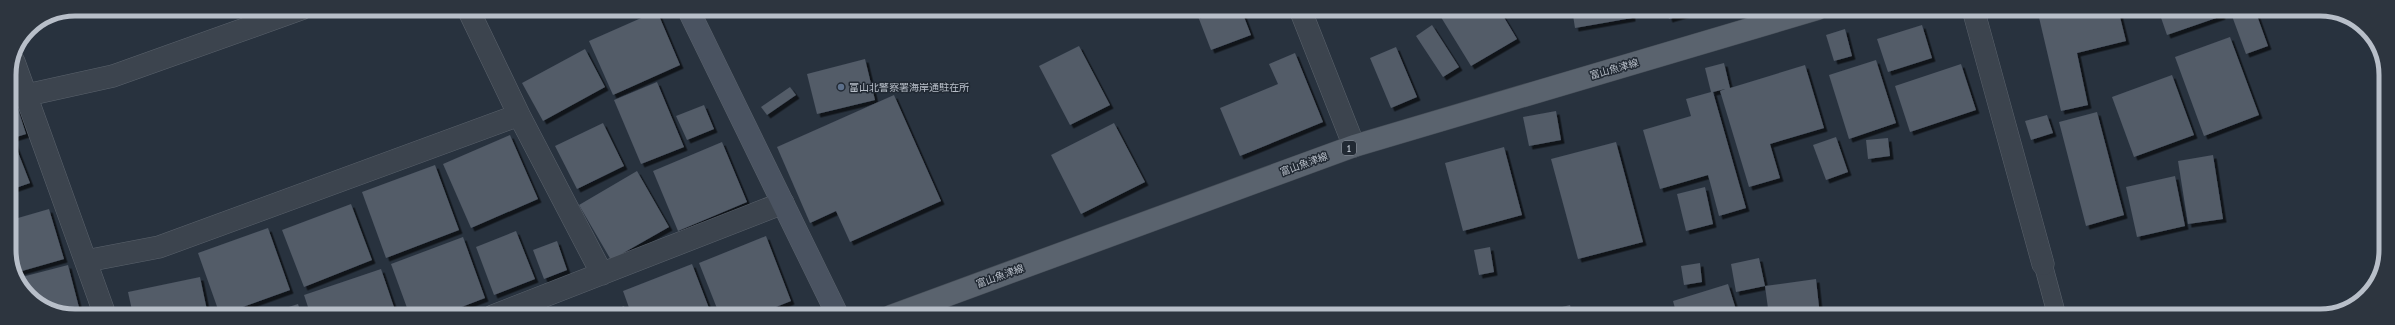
<svg xmlns="http://www.w3.org/2000/svg" width="2395" height="325" font-family="'PT Sans Narrow','Noto Sans JP',sans-serif">
<style>
.building{fill:#525b68;filter:url(#shadow)}
.lines{fill:none;stroke-linecap:round;stroke-linejoin:round}
.lane-casing{stroke:#5a626c;stroke-width:19}
.street-casing{stroke:#5a626c;stroke-width:23}
.secondary-casing{stroke:#5a626c;stroke-width:23}
.primary-casing{stroke:#454d57;stroke-width:23}
.lane{stroke:#3c444e;stroke-width:18}
.street{stroke:#3c444e;stroke-width:22}
.secondary{stroke:#4a5361;stroke-width:22}
.primary{stroke:#5a636e;stroke-width:22}
.service-dot{fill:#5c6f8a;stroke:#212933;stroke-width:1.5}
.labels{text-anchor:middle;dominant-baseline:central;stroke-width:3;stroke-linejoin:round;paint-order:stroke}
.shield{fill:#212933;stroke:#8b929c;stroke-width:1}
.shield-label{font-size:9px;font-weight:bold;fill:#b8bfc9}
.street-label{font-size:10px;fill:#b8bfc9;stroke:#212933}
.poi-label{font-size:10px;fill:#b8bfc9;stroke:#212933;text-anchor:start}
.rim{fill:none;stroke:#b8bfc9;stroke-width:5}
</style>
<defs>
<filter id="shadow"><feDropShadow dx="3.5" dy="3.5" stdDeviation="0" flood-color="#0009"/></filter>
</defs>
<rect width="100%" height="100%" fill="#28323e"/>
<path class="building" d="M 1194,9 L 1217,9 L 1199,19 Z
M 1224,9 L 1241,9 L 1251,35 L 1211,50 L 1199,19 Z
M 1436,9 L 1499,9 L 1517,39 L 1471,66 Z
M 1572,9 L 1631,9 L 1632,18 L 1575,28 Z
M 1666,9 L 1700,9 L 1700,10 L 1669,19 Z
M 2037,9 L 2118,9 L 2126,41 L 2077,53 L 2088,105 L 2061,111 Z
M 2158,9 L 2219,10 L 2222,16 L 2167,35 Z
M 2250,10 L 2255,10 L 2268,46 L 2246,54 L 2232,16 Z
M 657,11 L 680,65 L 613,95 L 589,41 Z
M 1432,25 L 1459,67 L 1443,77 L 1416,36 Z
M 1922,25 L 1932,58 L 1888,72 L 1877,39 Z
M 1845,29 L 1852,56 L 1834,61 L 1826,35 Z
M 2230,37 L 2259,115 L 2204,136 L 2175,57 Z
M 1079,46 L 1110,105 L 1070,125 L 1039,66 Z
M 1396,47 L 1417,97 L 1391,108 L 1370,58 Z
M 585,49 L 605,87 L 543,121 L 522,83 Z
M 1295,53 L 1323,122 L 1240,156 L 1220,108 L 1278,84 L 1269,64 Z
M 865,59 L 875,100 L 817,114 L 807,74 Z
M 1876,60 L 1896,123 L 1849,139 L 1829,75 Z
M 1724,63 L 1730,88 L 1805,65 L 1824,128 L 1770,144 L 1780,178 L 1749,187 L 1720,91 L 1725,89 L 1713,92 L 1746,208 L 1719,216 L 1708,175 L 1660,189 L 1643,130 L 1691,116 L 1686,99 L 1711,92 L 1705,68 Z
M 1961,64 L 1976,110 L 1910,132 L 1895,86 Z
M 2172,75 L 2194,135 L 2134,157 L 2112,97 Z
M 657,82 L 684,147 L 641,164 L 614,100 Z
M 790,87 L 796,95 L 767,115 L 761,107 Z
M 894,95 L 941,201 L 850,242 L 836,211 L 810,223 L 777,147 Z
M 704,105 L 714,129 L 687,140 L 676,116 Z
M 18,109 L 26,134 L 10,139 L 9,112 Z
M 1556,111 L 1561,140 L 1529,146 L 1523,117 Z
M 2097,112 L 2124,215 L 2086,226 L 2059,122 Z
M 2047,115 L 2053,133 L 2031,140 L 2025,121 Z
M 603,123 L 624,166 L 577,189 L 555,146 Z
M 1114,123 L 1145,182 L 1081,214 L 1051,155 Z
M 510,135 L 538,199 L 471,228 L 443,164 Z
M 1836,137 L 1848,172 L 1826,180 L 1813,145 Z
M 1888,138 L 1890,156 L 1868,159 L 1866,140 Z
M 14,142 L 30,183 L 10,190 L 10,144 Z
M 722,142 L 747,202 L 678,231 L 653,171 Z
M 1616,142 L 1643,242 L 1578,259 L 1551,159 Z
M 1504,147 L 1522,215 L 1463,231 L 1445,163 Z
M 2213,155 L 2223,219 L 2188,224 L 2178,161 Z
M 435,165 L 459,230 L 386,258 L 362,192 Z
M 637,171 L 669,227 L 611,260 L 579,205 Z
M 2175,176 L 2185,226 L 2137,237 L 2126,187 Z
M 1705,187 L 1713,224 L 1686,231 L 1677,194 Z
M 351,204 L 372,260 L 304,287 L 282,230 Z
M 49,209 L 64,259 L 15,273 L 11,267 L 11,220 Z
M 268,228 L 290,290 L 220,315 L 198,253 Z
M 516,231 L 535,279 L 494,295 L 476,247 Z
M 766,236 L 791,301 L 753,316 L 720,316 L 699,263 Z
M 463,237 L 485,298 L 438,316 L 410,316 L 391,264 Z
M 557,241 L 567,270 L 544,279 L 533,250 Z
M 1490,247 L 1494,272 L 1479,275 L 1474,250 Z
M 1759,258 L 1765,286 L 1736,292 L 1731,264 Z
M 1700,263 L 1702,282 L 1684,285 L 1681,266 Z
M 692,264 L 712,316 L 632,316 L 623,291 Z
M 68,265 L 81,315 L 66,315 L 32,300 L 18,278 Z
M 381,269 L 397,316 L 311,316 L 304,295 Z
M 200,277 L 208,315 L 133,315 L 128,292 Z
M 1816,279 L 1820,316 L 1769,316 L 1765,286 Z
M 1728,284 L 1738,316 L 1677,316 L 1673,301 Z
M 298,304 L 302,316 L 264,316 L 264,315 Z
M 1570,305 L 1573,316 L 1530,316 L 1530,315 Z
M 624,306 L 627,316 L 600,316 Z
M 565,312 L 567,316 L 556,316 L 556,315 Z"/>
<g class="lines">
<g class="lane-casing">
<path id="lane" d="M 2043,264 L 2057,316"/>
</g>
<g class="street-casing">
<path id="street" d="M 1300,9 L 1354,146
M 1973,9 L 2043,264
M 14,62 L 105,315
M 27,95 L 113,76 L 301,9
M 519,115 L 602,274
M 86,261 L 159,247 L 519,115 L 468,9
M 493,316 L 783,203"/>
</g>
<g class="secondary-casing">
<path id="secondary" d="M 688,9 L 838,316"/>
</g>
<g class="primary-casing">
<path id="primary" d="M 891,316 L 1354,146 L 1817,9"/>
</g>
<use href="#lane" class="lane"/>
<use href="#street" class="street"/>
<use href="#secondary" class="secondary"/>
<use href="#primary" class="primary"/>
</g>
<circle class="service-dot" cx="841" cy="87" r="4"/>
<g class="labels">
<rect class="shield" x="1342" y="141" width="14" height="14" rx="3"/>
<g class="shield-label">
<text x="1349" y="148">1</text>
</g>
<g class="street-label">
<text transform="translate(1614 69) rotate(-16)">富山魚津線</text>
<text transform="translate(1304 164) rotate(-20)">富山魚津線</text>
<text transform="translate(1000 276) rotate(-20)">富山魚津線</text>
</g>
<g class="poi-label">
<text x="849" y="87">富山北警察署海岸通駐在所</text>
</g>
</g>
<path d="M0 0H2395V325H0ZM75 16H2320A59 59 0 0 1 2379 75V250A59 59 0 0 1 2320 309H75A59 59 0 0 1 16 250V75A59 59 0 0 1 75 16Z" fill="#2d353f" fill-rule="evenodd"/>
<path class="rim" d="M75 16H2320A59 59 0 0 1 2379 75V250A59 59 0 0 1 2320 309H75A59 59 0 0 1 16 250V75A59 59 0 0 1 75 16Z"/>
</svg>
